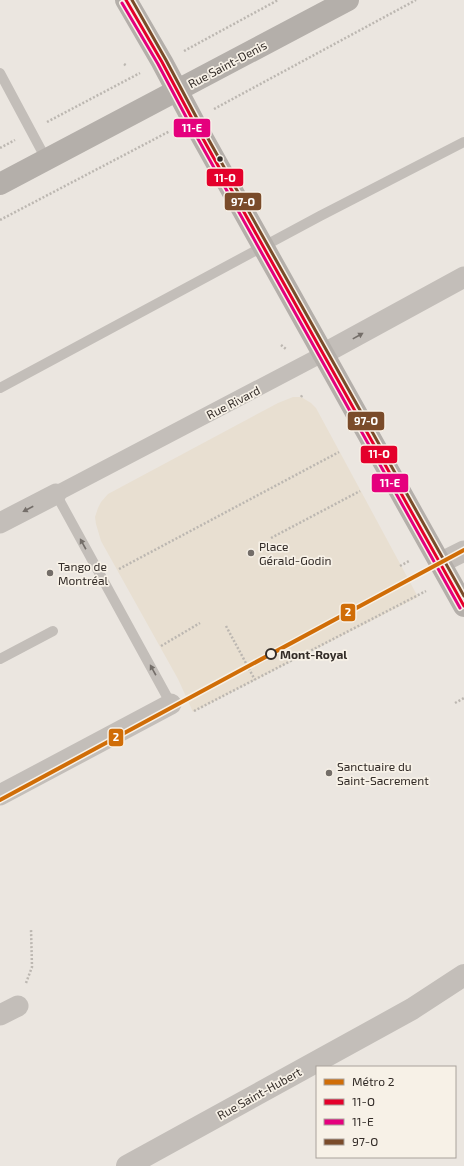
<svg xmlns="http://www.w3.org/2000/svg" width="464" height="1166" font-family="'Exo 2',sans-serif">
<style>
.plaza{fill:#e8dfd1}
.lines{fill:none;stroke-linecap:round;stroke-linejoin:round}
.path{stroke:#bcb7b1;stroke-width:2.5;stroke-dasharray:2 2;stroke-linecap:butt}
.service{stroke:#c3beb9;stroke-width:10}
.pedestrian{stroke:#c3beb9;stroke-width:16}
.minor{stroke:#c3beb9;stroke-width:21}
.tertiary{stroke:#c3beb9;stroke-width:22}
.secondary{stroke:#b4afaa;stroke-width:22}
.bus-1-casing{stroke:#f7f1e7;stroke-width:6}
.bus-2-casing{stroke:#f7f1e7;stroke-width:6}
.bus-3-casing{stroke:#f7f1e7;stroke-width:6}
.bus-1{stroke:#e4002b;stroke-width:3}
.bus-2{stroke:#e5007d;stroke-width:3}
.bus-3{stroke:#7a4b2a;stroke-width:3}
.metro-1-casing{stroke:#f7f1e7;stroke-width:7}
.metro-1{stroke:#d06d07;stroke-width:4}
.oneway{fill:#746e69}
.bus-dot{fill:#332c28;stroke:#f7f1e7;stroke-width:1.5}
.poi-dot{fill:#736d68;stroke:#f7f1e7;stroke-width:1.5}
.stop-dot{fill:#f7f1e7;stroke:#332c28;stroke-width:2}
.labels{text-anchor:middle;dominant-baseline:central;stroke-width:3.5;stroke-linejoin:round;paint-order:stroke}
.street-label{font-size:12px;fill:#332c28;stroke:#f7f1e7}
.poi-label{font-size:12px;fill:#332c28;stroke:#f7f1e7;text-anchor:start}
.stop-label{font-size:12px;font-weight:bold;fill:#332c28;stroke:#f7f1e7;text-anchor:start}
.line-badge{stroke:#f7f1e7;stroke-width:1.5}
.badge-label{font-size:11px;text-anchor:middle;font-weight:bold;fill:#fff}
</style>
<rect width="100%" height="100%" fill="#ebe6e0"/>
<path class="plaza" d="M 293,397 L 301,397 L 311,403 L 316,408 L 418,597 L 193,712 L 178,679 L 101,541 L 96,524 L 95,517 L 98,508 L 101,502 L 108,494 L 278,403 Z"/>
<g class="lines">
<path class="path" d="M 184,51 L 278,0
M 124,64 L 127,66
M 214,109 L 416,0
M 47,122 L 140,73
M 0,148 L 15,140
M 0,220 L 170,131
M 281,345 L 286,349
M 301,397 L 303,394
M 271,538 L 360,491
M 400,566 L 409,561
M 119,569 L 339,452
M 226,626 L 255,680
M 161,646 L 200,623
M 455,703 L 464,698
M 194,711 L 426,591
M 26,983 L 32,967 L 31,929"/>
<path class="service" d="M 0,73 L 46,159
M 0,388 L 320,216 L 464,142
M 56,494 L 171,704
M 0,659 L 53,631"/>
<path class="pedestrian" d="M 56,494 L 323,354"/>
<path class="minor" d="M 323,354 L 464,277
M 0,523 L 56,494
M 440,563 L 464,551
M 0,795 L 171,704
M 0,1015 L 18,1006"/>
<path class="tertiary" d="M 127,1166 L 412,1009 L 464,975"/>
<path class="secondary" d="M 126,0 L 162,62 L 197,128 L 464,606
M 0,184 L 348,0"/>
<g class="bus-1-casing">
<path id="bus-1" d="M 126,0 L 162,62 L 197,128 L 464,606"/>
</g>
<g class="bus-2-casing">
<path id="bus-2" d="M 122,3 L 158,64 L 193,130 L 460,608"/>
</g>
<g class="bus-3-casing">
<path id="bus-3" d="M 132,0 L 166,60 L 201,126 L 464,596"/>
</g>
<use href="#bus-1" class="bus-1"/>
<use href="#bus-2" class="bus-2"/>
<use href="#bus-3" class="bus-3"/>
<g class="metro-1-casing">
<path id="metro-1" d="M 0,800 L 464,550"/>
</g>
<use href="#metro-1" class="metro-1"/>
</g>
<defs><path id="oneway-solid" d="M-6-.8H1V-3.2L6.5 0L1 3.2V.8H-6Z"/></defs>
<g class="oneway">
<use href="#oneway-solid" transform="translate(358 336) rotate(-29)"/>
<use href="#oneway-solid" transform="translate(28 509) rotate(152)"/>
<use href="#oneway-solid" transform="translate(83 544) rotate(-119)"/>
<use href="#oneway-solid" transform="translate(153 670) rotate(-119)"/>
</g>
<circle class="bus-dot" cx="220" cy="159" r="3.5"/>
<g class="poi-dot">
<circle cx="251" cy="553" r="4"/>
<circle cx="50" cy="573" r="4"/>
<circle cx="329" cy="773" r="4"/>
</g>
<circle class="stop-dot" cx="271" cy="654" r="5"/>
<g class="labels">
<g class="street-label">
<text transform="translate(227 64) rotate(-28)">Rue Saint-Denis</text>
<text transform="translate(233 402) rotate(-27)">Rue Rivard</text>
<text transform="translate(259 1093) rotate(-29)">Rue Saint-Hubert</text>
</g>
<g class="poi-label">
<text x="259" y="546">Place<tspan x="259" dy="14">Gérald-Godin</tspan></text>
<text x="58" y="566">Tango de<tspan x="58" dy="14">Montréal</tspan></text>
<text x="337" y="766">Sanctuaire du<tspan x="337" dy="14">Saint-Sacrement</tspan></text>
</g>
<g class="stop-label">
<text x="280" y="654">Mont-Royal</text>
</g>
</g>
<g class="line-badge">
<rect x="173" y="118" width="38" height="20" rx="4" fill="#e5007d"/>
<rect x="206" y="168" width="38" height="19" rx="4" fill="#e4002b"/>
<rect x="224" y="192" width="38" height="19" rx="4" fill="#7a4b2a"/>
<rect x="347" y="411" width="38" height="20" rx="4" fill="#7a4b2a"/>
<rect x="360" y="445" width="38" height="19" rx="4" fill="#e4002b"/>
<rect x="371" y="473" width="38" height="20" rx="4" fill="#e5007d"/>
<rect x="340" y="603" width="16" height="19" rx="4" fill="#d06d07"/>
<rect x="108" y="728" width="16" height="19" rx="4" fill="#d06d07"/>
</g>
<g class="badge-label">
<text x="192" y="132">11-E</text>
<text x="225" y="182">11-O</text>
<text x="243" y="206">97-O</text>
<text x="366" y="425">97-O</text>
<text x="379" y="458">11-O</text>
<text x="390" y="487">11-E</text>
<text x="348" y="616">2</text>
<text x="116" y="741">2</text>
</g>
<rect x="316" y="1066" width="140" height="92" fill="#f7f1e7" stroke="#a9a29b"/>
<rect x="324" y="1079" width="20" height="6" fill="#d06d07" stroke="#a9a29b"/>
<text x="352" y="1086" font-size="12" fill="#332c28">Métro 2</text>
<rect x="324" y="1099" width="20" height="6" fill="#e4002b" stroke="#a9a29b"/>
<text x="352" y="1106" font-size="12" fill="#332c28">11-O</text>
<rect x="324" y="1119" width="20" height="6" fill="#e5007d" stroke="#a9a29b"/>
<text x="352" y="1126" font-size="12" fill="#332c28">11-E</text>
<rect x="324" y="1139" width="20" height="6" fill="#7a4b2a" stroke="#a9a29b"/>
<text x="352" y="1146" font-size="12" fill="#332c28">97-O</text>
</svg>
